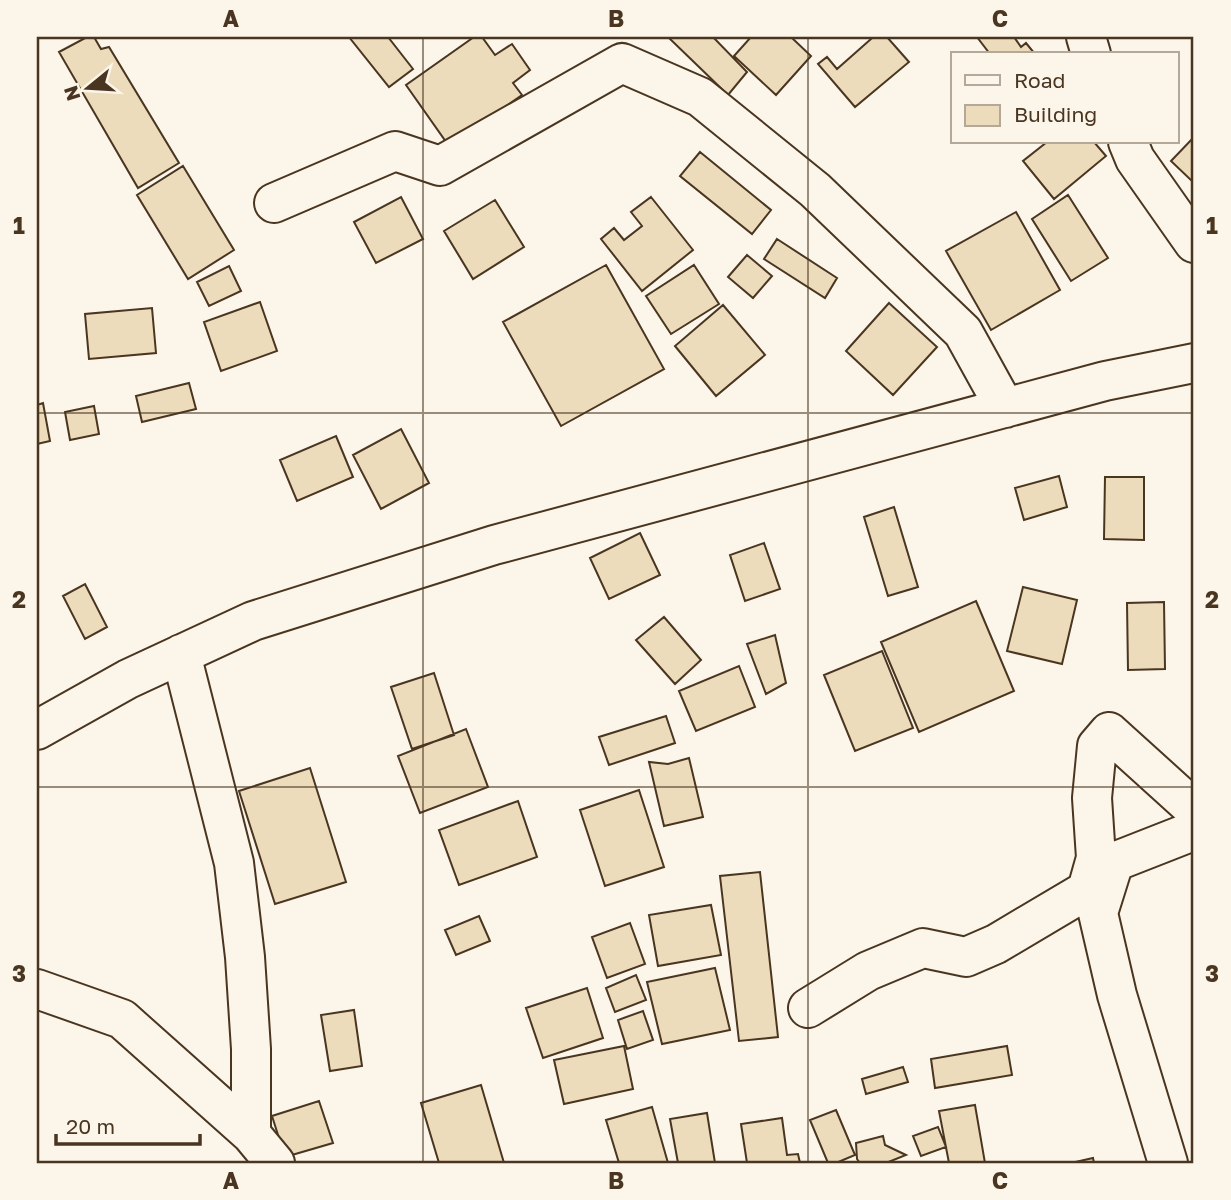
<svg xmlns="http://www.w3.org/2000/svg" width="1231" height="1200" font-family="'Golos Text',sans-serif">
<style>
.building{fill:#ecdcbc;stroke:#4a3520;stroke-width:2}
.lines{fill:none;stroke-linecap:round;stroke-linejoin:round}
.minor-casing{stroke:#4a3520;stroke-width:42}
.minor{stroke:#fbf6e9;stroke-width:38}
.grid{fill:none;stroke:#4a3520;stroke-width:2;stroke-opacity:0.55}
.neatline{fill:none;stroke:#4a3520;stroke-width:2.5}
.grid-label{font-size:23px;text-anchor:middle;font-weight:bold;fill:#4a3520}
</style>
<rect width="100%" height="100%" fill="#fbf6e9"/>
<path class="building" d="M 87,37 L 94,37 L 101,49 L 109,47 L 179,163 L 138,188 L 59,52 Z
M 349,37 L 388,37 L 413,69 L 389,87 Z
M 474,37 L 482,37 L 495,55 L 512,44 L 530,70 L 513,83 L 522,95 L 449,146 L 406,85 Z
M 668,37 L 713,37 L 747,72 L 728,95 Z
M 751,37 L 791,37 L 811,56 L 776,95 L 734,56 Z
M 869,37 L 887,37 L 909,62 L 855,107 L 818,64 L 827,57 L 837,69 L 871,39 Z
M 977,37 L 1014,37 L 1021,47 L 1026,43 L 1035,54 L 990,54 Z
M 1194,137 L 1194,183 L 1171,161 Z
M 1047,142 L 1094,142 L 1106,156 L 1054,199 L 1023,161 Z
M 700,152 L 771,210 L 752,234 L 680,176 Z
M 183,166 L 234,250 L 188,279 L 137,195 Z
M 1068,195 L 1108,258 L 1071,281 L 1032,219 Z
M 401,197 L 423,239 L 376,263 L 354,222 Z
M 651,197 L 693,250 L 642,291 L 601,239 L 614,228 L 624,240 L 642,226 L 631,212 Z
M 495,200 L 524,247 L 473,279 L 444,231 Z
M 1016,212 L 1060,290 L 991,330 L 946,251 Z
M 777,239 L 837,278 L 825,298 L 764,259 Z
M 747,255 L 772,276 L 753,298 L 728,277 Z
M 606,265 L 664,369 L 561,426 L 503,322 Z
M 694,265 L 719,304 L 671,334 L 646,296 Z
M 229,266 L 241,291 L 209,306 L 197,282 Z
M 260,302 L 277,351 L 221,371 L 204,322 Z
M 889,303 L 937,347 L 893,395 L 846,351 Z
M 723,305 L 765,355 L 716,396 L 675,346 Z
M 152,308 L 156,353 L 89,359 L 85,314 Z
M 189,383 L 196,409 L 142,422 L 136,396 Z
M 43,403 L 50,441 L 37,444 L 37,405 Z
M 94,406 L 99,434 L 70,440 L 65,412 Z
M 401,429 L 429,483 L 381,509 L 353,455 Z
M 336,436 L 353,477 L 297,501 L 280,460 Z
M 1059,476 L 1067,507 L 1024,520 L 1015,488 Z
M 1105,477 L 1144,477 L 1144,540 L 1104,539 Z
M 894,507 L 918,587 L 888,596 L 864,517 Z
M 640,533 L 660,575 L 609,599 L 590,558 Z
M 764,543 L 780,589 L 745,601 L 730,555 Z
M 85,584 L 107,627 L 85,639 L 63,596 Z
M 1023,587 L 1077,600 L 1062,664 L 1007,651 Z
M 976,601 L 1014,691 L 919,732 L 881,642 Z
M 1164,602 L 1165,669 L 1128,670 L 1127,603 Z
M 664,617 L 701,660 L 675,684 L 636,640 Z
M 775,635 L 786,683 L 766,694 L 747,644 Z
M 882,651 L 913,728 L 855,751 L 824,675 Z
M 739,666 L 755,707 L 696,731 L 679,691 Z
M 434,673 L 454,735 L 412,749 L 391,687 Z
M 666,716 L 675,743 L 609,765 L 599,737 Z
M 466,729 L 488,787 L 420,813 L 398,756 Z
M 689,758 L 703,817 L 664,826 L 649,762 L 668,764 Z
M 310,768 L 346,882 L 275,904 L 239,791 Z
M 639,790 L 664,867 L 605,886 L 580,810 Z
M 518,801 L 537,857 L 459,885 L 439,830 Z
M 760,872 L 778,1037 L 739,1041 L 720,876 Z
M 711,905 L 721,955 L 658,966 L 649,915 Z
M 479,916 L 490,941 L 456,955 L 445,930 Z
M 630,923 L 645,964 L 607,978 L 592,937 Z
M 715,968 L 730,1030 L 662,1044 L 647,982 Z
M 636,975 L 646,1000 L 615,1012 L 606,988 Z
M 587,988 L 603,1038 L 543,1058 L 526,1008 Z
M 354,1010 L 362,1066 L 330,1071 L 321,1015 Z
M 643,1011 L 653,1040 L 627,1049 L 618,1020 Z
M 624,1046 L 633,1089 L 564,1104 L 554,1060 Z
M 1007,1046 L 1012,1075 L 935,1088 L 931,1059 Z
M 903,1067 L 908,1082 L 866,1094 L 862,1079 Z
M 481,1085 L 504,1163 L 439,1163 L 421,1103 Z
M 319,1101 L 333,1143 L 285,1157 L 272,1116 Z
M 975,1105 L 985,1163 L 949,1163 L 939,1111 Z
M 652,1107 L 668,1163 L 619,1163 L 606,1120 Z
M 836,1110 L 855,1155 L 836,1163 L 828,1163 L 810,1120 Z
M 707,1113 L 715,1163 L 678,1163 L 670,1119 Z
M 782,1118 L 787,1155 L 798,1154 L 800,1163 L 747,1163 L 741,1124 Z
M 938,1127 L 946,1147 L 921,1156 L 913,1136 Z
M 883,1136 L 885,1145 L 906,1155 L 886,1163 L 860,1163 L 857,1159 L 856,1143 Z
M 1093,1158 L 1094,1163 L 1071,1163 Z"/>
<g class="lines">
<g class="minor-casing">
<path id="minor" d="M 1086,37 L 1091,54
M 1128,142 L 1135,159 L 1194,243
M 274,203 L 395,151 L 440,166 L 622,63 L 700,97 L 815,190 L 963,332 L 1005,408
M 181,654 L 234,863 L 245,957 L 251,1049 L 251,1134
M 37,730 L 128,679 L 253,621 L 494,545 L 1105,381 L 1194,363
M 37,989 L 122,1019 L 251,1134 L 275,1163
M 808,1008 L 868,971 L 923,948 L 966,957 L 996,944 L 1087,890 L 1096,858 L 1092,798 L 1097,746 L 1109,732 L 1194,809
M 1168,1163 L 1117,995 L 1098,913 L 1114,862 L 1188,833 L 1194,833"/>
</g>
<use href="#minor" class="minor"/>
</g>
<path class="grid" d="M 423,37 L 423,1163M 808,37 L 808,1163M 37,413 L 1194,413M 37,787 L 1194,787"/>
<rect width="1231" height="1200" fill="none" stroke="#fbf6e9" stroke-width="77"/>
<rect x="951" y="52" width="228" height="91" fill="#fbf6e9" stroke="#b4a999" stroke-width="2"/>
<rect x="965" y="75" width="35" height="10" fill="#fbf6e9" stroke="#b4a999" stroke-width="2"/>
<text x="1014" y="88" font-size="21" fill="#4a3520">Road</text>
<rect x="965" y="105" width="35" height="21" fill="#ecdcbc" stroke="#b4a999" stroke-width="2"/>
<text x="1014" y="122" font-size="21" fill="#4a3520">Building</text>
<g transform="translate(88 88) rotate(252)" stroke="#fbf6e9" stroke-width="5" paint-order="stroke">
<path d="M0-5L12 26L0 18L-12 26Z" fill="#4a3520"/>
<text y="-10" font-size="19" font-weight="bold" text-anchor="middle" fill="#4a3520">N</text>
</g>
<path d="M56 1134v10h144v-10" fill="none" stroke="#4a3520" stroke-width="3.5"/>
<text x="66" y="1134" font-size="21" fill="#4a3520" stroke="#fbf6e9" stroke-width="5" paint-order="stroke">20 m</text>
<rect x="38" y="38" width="1154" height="1124" class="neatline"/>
<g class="grid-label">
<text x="231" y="27">A</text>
<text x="616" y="27">B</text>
<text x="1000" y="27">C</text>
<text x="19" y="234">1</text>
<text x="1212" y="234">1</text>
<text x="19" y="608">2</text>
<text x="1212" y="608">2</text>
<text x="19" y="982">3</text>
<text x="1212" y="982">3</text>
<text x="231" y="1189">A</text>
<text x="616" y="1189">B</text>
<text x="1000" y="1189">C</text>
</g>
</svg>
